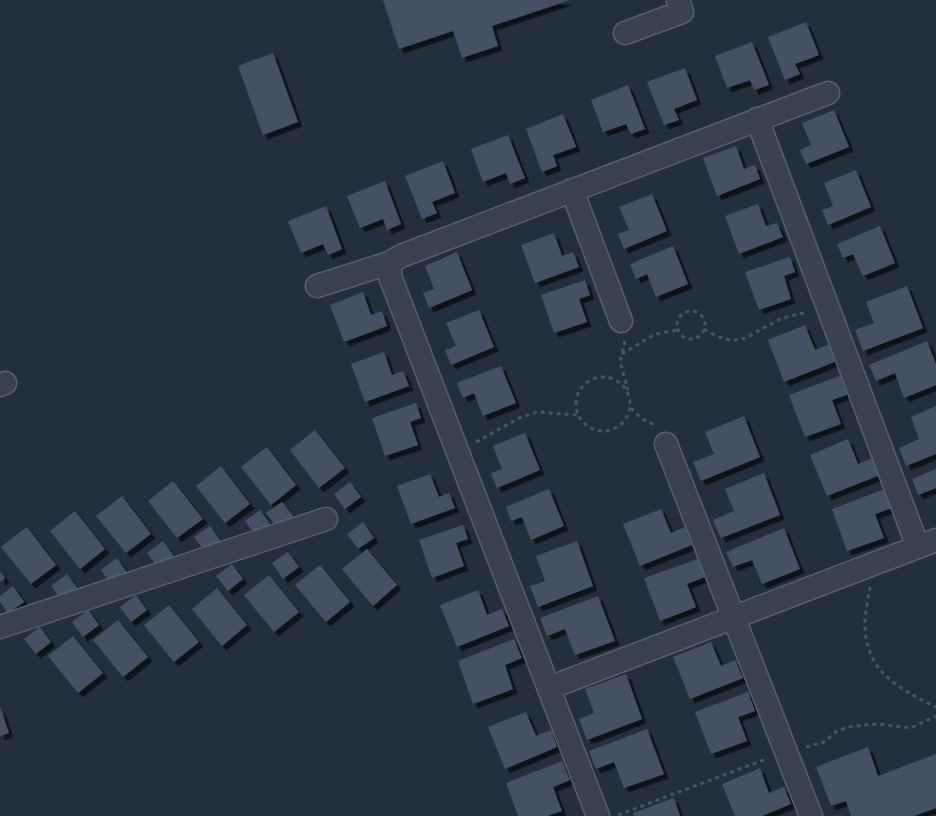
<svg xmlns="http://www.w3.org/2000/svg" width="936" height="816" font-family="'Archivo Narrow',sans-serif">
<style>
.building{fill:#455162;filter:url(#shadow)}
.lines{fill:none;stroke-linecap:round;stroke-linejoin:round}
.minor-casing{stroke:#565f6c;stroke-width:25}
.path{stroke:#44595c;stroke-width:3;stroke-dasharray:4 4;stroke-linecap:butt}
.minor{stroke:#38414e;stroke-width:22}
</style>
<defs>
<filter id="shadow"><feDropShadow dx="4.5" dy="4.5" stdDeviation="0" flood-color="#0009"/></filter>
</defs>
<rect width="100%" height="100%" fill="#242f3e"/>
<path class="building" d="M 383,0 L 570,0 L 492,26 L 498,46 L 462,58 L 453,31 L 399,49 Z
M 806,22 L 819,55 L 795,64 L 800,74 L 785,80 L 768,37 Z
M 752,42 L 769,85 L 754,90 L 750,80 L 727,88 L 715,56 Z
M 273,53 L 298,122 L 263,135 L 238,66 Z
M 685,68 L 697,100 L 674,109 L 679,120 L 664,125 L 647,82 Z
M 628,85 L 645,129 L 631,134 L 626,124 L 603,132 L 591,100 Z
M 834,110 L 849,147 L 806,164 L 800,150 L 811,145 L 802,123 Z
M 563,114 L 576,147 L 553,155 L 557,166 L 542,172 L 526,129 Z
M 508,135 L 525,178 L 510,184 L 506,173 L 483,182 L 471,149 Z
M 736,146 L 744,169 L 755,165 L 760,179 L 717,196 L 703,158 Z
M 443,161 L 455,193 L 432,202 L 437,213 L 422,219 L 405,176 Z
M 856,170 L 871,207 L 828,225 L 822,210 L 833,206 L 824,183 Z
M 385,181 L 401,224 L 387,230 L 383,219 L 360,228 L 347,196 Z
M 652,194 L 667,231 L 624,249 L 618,234 L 629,230 L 619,207 Z
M 758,204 L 766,226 L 777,223 L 783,237 L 739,254 L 725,216 Z
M 326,206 L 342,249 L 328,255 L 323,244 L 301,253 L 288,221 Z
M 880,226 L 895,263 L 863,276 L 853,254 L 843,258 L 837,244 Z
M 554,233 L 562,256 L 573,252 L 579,267 L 535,283 L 521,245 Z
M 673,246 L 688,284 L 656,297 L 647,274 L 636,279 L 630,264 Z
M 457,252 L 472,290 L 429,308 L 423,293 L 434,289 L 425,266 Z
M 790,257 L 795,272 L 784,276 L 791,299 L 759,310 L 745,272 Z
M 585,280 L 590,295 L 579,299 L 587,322 L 554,333 L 541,295 Z
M 907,286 L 923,328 L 863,351 L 855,330 L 874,323 L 866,302 Z
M 363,292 L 371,315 L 382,311 L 387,326 L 344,342 L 330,305 Z
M 479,310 L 494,347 L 451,365 L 445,350 L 456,346 L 446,323 Z
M 805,325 L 815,350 L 830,344 L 837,361 L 784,382 L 768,340 Z
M 927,341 L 936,364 L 936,385 L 904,398 L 895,373 L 876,381 L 869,365 Z
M 384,352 L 392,375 L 403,371 L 409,386 L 365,402 L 351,364 Z
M 501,366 L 516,403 L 483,416 L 474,393 L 463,398 L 457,383 Z
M 842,375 L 849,394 L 832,400 L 841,424 L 805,437 L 789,395 Z
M 416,403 L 421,418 L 410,422 L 418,445 L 385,456 L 372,418 Z
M 936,406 L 936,454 L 906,466 L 899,448 L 919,439 L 911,417 Z
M 744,416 L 760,457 L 701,481 L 693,462 L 714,454 L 705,432 Z
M 315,430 L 345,468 L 319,488 L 290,450 Z
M 525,433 L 540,470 L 497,488 L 491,473 L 502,469 L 493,446 Z
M 848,439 L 858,464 L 873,458 L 880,475 L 827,496 L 810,455 Z
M 267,447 L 296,485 L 271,505 L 241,467 Z
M 221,466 L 250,504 L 225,523 L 196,486 Z
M 936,469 L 936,488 L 918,495 L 912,479 Z
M 764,473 L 780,515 L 721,538 L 713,520 L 734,511 L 725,489 Z
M 430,474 L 439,497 L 449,493 L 455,508 L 411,524 L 397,486 Z
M 173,481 L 203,519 L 177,538 L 148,501 Z
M 350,482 L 361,497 L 345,509 L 334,494 Z
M 549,489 L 564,526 L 531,540 L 522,517 L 511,521 L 506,507 Z
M 885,489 L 892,508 L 875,514 L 884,538 L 847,551 L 832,509 Z
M 122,496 L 151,534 L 126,553 L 96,516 Z
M 282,502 L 294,517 L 278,529 L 266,513 Z
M 661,509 L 671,533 L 685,527 L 692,545 L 640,566 L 623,524 Z
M 260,510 L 271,525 L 256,536 L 245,521 Z
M 75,511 L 105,549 L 80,569 L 50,531 Z
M 363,522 L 374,538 L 358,549 L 347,534 Z
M 463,525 L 468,539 L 456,543 L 464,566 L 432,578 L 419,540 Z
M 210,526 L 221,541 L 206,553 L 194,537 Z
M 27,527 L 56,565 L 31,584 L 1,547 Z
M 784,528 L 800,569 L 762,584 L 752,560 L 733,567 L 726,552 Z
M 163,541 L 174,556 L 158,568 L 147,553 Z
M 577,541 L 593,586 L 538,607 L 530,586 L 545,581 L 536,556 Z
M 367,549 L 397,585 L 373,606 L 342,569 Z
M 288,552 L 299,567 L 283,579 L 272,563 Z
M 117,558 L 128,574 L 112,586 L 101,570 Z
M 698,559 L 705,577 L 687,584 L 696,607 L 660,621 L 644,578 Z
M 232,564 L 243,579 L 228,591 L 216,576 Z
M 320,565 L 350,602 L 326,622 L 295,585 Z
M 0,572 L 5,578 L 0,582 Z
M 67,574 L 78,589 L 62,601 L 51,586 Z
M 269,575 L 299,612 L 274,632 L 244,595 Z
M 13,586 L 24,602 L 8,613 L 0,602 L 0,596 Z
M 217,588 L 247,625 L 222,646 L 192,609 Z
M 478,590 L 487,615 L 502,609 L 509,626 L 457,647 L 440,605 Z
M 136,595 L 147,610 L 131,622 L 120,607 Z
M 598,596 L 615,641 L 575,655 L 565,629 L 547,636 L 540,618 Z
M 169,605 L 199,642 L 174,662 L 144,625 Z
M 88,610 L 99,625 L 83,637 L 72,622 Z
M 118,620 L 148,657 L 123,677 L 93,640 Z
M 40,627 L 51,642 L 36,654 L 24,639 Z
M 73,636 L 103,673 L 78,693 L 48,656 Z
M 514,639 L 522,658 L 505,665 L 513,689 L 473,704 L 458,661 Z
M 711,642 L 721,666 L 735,660 L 743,678 L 690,699 L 673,657 Z
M 626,674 L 642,719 L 587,740 L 579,719 L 594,713 L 585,689 Z
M 748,692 L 755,711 L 738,717 L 747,741 L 711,754 L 695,712 Z
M 0,707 L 9,733 L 0,736 Z
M 526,712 L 536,736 L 551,730 L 557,747 L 505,769 L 488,727 Z
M 647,729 L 664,774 L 624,788 L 614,762 L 596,769 L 589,751 Z
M 868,747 L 878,776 L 936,754 L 936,808 L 914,816 L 851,816 L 846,801 L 831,806 L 816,767 Z
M 562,761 L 570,780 L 553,787 L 562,811 L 547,816 L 518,816 L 506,783 Z
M 760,768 L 769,793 L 784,787 L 791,804 L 762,816 L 735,816 L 722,784 Z
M 674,798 L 680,816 L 634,816 L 633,813 Z"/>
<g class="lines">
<g class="minor-casing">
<path id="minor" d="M 625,33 L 682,12 L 678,0
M 757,119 L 918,547
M 572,190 L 621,321
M 389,263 L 391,279 L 598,816
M 317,286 L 389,263 L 401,256 L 828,93
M 0,385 L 5,383
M 666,444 L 811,816
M 0,627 L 326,519
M 549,688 L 936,540"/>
</g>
<path class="path" d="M677 325a14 14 0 1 1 28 0a14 14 0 1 1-28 0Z
M 704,329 C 740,351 745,336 777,321 C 786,316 797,315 807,312
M 625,341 L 620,362 L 628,390
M 622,354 L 655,334 L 679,330
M576 404a27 27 0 1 1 54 0a27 27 0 1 1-54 0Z
M 631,408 L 641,418 L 656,426
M 476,442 L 519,418 L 537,412 L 578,415
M 870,587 C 868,600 864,616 865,629 C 868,674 900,689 936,707
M 806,747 L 824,742 L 837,731 L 853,726 L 878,724 L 911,728 L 936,716
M 618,815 L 766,759"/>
<use href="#minor" class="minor"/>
</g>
</svg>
